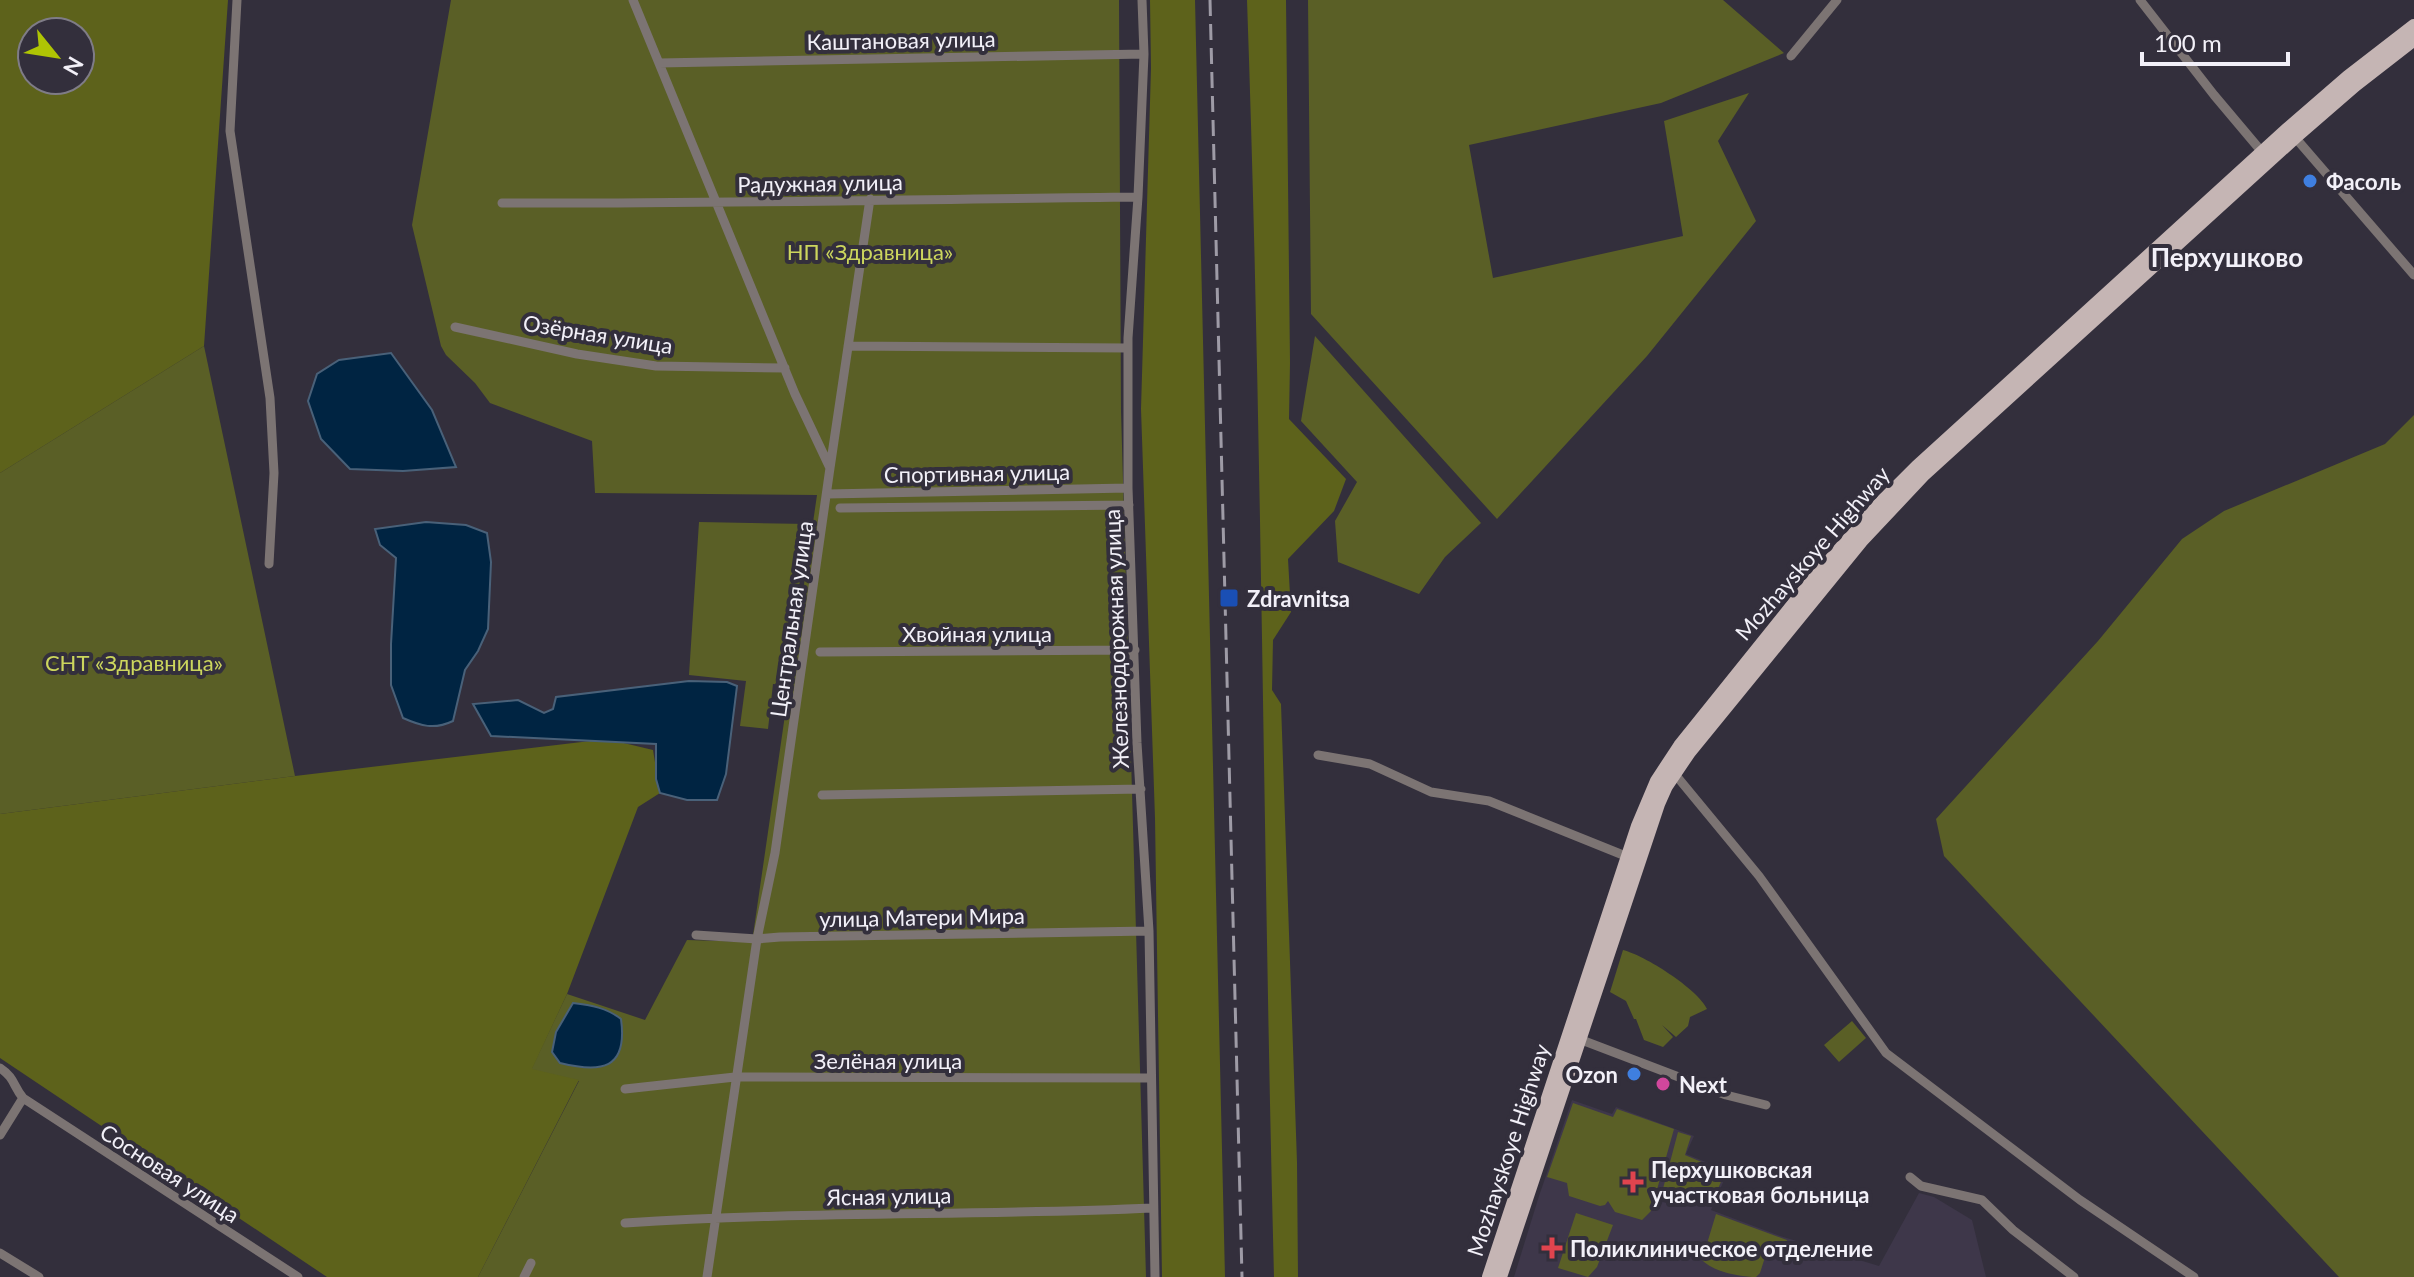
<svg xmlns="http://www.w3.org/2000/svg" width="2414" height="1277" viewBox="0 0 2414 1277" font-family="Lato,sans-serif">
  <rect width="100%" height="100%" fill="#332f3c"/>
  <path fill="#3e374a" d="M1572,1100l40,14 4,-7 78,29 -8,18 42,17 -17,39 69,26 99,30 40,-73 15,4 38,23 14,57h-472l25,-81z"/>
  <path fill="#5a5f26" d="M451,0h668l2,411 25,866h-668l101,-196 -48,-11 36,-76 78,26 42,-80 65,2 65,-447 -222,-2 -3,-52 -102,-38 -15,-20 -29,-28 -5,-9 -29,-121z
    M1308,0h415l61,53 -123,50 -192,42 24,133 190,-42 -19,-115 85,-28 -31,48 38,80 -109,135 -150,163 -186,-205z
    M1315,336l166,187 -36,34 -26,37 -81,-32 -3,-41 22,-39 -56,-61z
    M204,346l91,430 -295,38v-341z
    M2414,415v862h-75l-395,-421 -8,-37 162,-178 84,-102 42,-28 161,-67z
    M699,522l109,2 -23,161 -12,-1 -5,45 -28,-3 6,-45 -57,-6z
    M1623,950c21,5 75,39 84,59l-17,8 -2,9 -12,11 -14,-12 11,12 -10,10 -19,-7 -8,-21h-2l-8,-18 -16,-9z
    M1852,1021l14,17 -27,24 -15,-17z
    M1573,1103l40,14 4,-8 57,20 -23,82 -9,9 -27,-8 -7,-11 -3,4 -5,1 -31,-10 -2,-13 -20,-6z
    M1678,1132l13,4 -6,19 40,17 -14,34c-17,-6 -33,-14 -51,-6z
    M1576,1213l37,12 -16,42 -9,10 -30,-9z
    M1716,1214l71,26 -5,17 -16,-3 -6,19 -4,4c-16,0 -42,-5 -54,-17z"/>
  <path fill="#5d621b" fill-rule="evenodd" d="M0,0h228l-24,346 -204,127zM32,32h48v48h-48z
    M1150,0h45l30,1277h-63l-7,-459 -14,-409 10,-341z
    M1247,0h39l4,363 -1,56 57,60 -12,32 -46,48 3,53 -18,28 -1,50 9,14 16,458 1,115h-24c-11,-426 -12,-852 -27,-1277z
    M607,739l46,11 7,43 -22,14 -71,187 -35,75 47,11 -101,197h-151l-327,-219v-244l295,-38z"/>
  <path fill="#002442" stroke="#496179" stroke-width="2" d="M391,353l41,57 24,57 -53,4 -53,-2 -29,-30 -13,-38 9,-27 22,-14z
    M426,522l40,3 21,8 4,29 -3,67 -10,22 -13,19 -12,51c-19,9 -32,5 -50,-3l-12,-33v-41l5,-86 -16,-13 -5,-16z
    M689,681l38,1 10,4 -11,88 -9,26h-30l-27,-7 -4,-14v-35l-165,-8 -18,-32 45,-4 26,13 9,-4 3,-12z
    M573,1003c18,2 34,5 48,16 7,51 -20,54 -61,44l-8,-11 4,-20z"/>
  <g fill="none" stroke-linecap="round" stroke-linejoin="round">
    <path stroke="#7c7473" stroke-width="9" d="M237,0l-7,131 40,267 4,75 -5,91
      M633,0l162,394 35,74 -55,385 -18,86 -50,338
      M1142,0l2,54 -6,143 -10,141v150l9,255 12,188 6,346
      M2140,0l74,95 48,57
      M1791,56l46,-56
      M659,63l485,-9
      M2293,135l121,140
      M502,203c212,1 424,-4 636,-6
      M455,327l122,27 79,12 129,2
      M848,346l280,2
      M830,468l40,-269
      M827,494l301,-6
      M840,508l289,-3
      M820,652l315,-2
      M1318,755l52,9 61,28 58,9 139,56
      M1674,773l85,103 127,177 194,147 114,77
      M822,795l319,-6
      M696,935l61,4 23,-2 369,-6
      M1579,1039l147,56 40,10
      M0,1068c15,10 13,18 23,30l275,179
      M625,1089l110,-12 416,1
      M0,1135l23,-37
      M1910,1177l11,9 61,14 31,30 61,47
      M625,1223c176,-12 352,-7 528,-15
      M0,1253l39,24
      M524,1277l7,-14"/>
    <path stroke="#c5b5b4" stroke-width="14" d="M1489,1277l149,-451 19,-45 23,-35 134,-167 66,-75 37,-37 371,-338 60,-52 66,-51
      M1500,1277l158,-473 8,-18 23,-34 172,-211 63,-67 371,-337 60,-52 59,-46"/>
    <path stroke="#9e9ba6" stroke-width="3" stroke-dasharray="16 8" stroke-linecap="butt" d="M1210,0l32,1277"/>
  </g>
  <g fill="#3f7fe0" stroke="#332f3c" stroke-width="3">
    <circle cx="2310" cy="181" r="8"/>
    <circle cx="1634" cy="1074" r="8"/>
  </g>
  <rect fill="#1a4fb4" stroke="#332f3c" stroke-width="3" x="1219" y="588" width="20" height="20" rx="4"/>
  <circle fill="#d1479c" stroke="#332f3c" stroke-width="3" cx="1663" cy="1084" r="8"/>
  <g fill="#e0444e" stroke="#332f3c" stroke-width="3">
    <path d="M1629 1170h8v8h8v8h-8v8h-8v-8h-8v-8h8z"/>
    <path d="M1548 1236h8v8h8v8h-8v8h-8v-8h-8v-8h8z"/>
  </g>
  <g text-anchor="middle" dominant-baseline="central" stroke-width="8" stroke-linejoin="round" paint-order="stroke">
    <g font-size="22" fill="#f2f0f8" stroke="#332f3c">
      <text transform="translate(901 40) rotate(-1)">Каштановая улица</text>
      <text transform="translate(820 183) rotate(-1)">Радужная улица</text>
      <text transform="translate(598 334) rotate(9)">Озёрная улица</text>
      <text transform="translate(977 473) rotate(-1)">Спортивная улица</text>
      <text transform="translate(1812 553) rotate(-49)">Mozhayskoye Highway</text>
      <text transform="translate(791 619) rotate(-82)">Центральная улица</text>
      <text x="977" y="633">Хвойная улица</text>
      <text transform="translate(1116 639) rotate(-92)">Железнодорожная улица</text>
      <text transform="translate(922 917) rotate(-1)">улица Матери Мира</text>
      <text x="888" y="1060">Зелёная улица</text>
      <text transform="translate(1508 1150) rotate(-72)">Mozhayskoye Highway</text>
      <text transform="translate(170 1173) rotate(33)">Сосновая улица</text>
      <text transform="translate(889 1196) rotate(-1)">Ясная улица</text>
    </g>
    <g font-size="22" font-weight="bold" fill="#f2f0f8" stroke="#332f3c" text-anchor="start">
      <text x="2326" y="181">Фасоль</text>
      <text x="1247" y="598">Zdravnitsa</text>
      <text x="1618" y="1074" text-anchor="end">Ozon</text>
      <text x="1679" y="1084">Next</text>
      <text x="1651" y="1169">Перхушковская<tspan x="1651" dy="25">участковая больница</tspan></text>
      <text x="1570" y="1248">Поликлиническое отделение</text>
    </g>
    <g font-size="22" fill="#ccd65d" stroke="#332f3c">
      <text x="870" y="251">НП «Здравница»</text>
      <text x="134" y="662">СНТ «Здравница»</text>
    </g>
    <g font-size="26" font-weight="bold" fill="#f2f0f8" stroke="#332f3c">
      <text x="2227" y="257">Перхушково</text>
    </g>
  </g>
  <g transform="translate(56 56) rotate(120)"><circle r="38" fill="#332f3c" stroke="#7f7c87" stroke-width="2"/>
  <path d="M0-6L14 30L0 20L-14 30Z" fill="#afc504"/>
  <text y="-12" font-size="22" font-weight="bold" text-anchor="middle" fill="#f2f0f8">N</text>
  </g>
  <path d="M2142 52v12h146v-12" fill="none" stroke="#f2f0f8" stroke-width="4"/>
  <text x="2154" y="52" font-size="24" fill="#f2f0f8" stroke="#332f3c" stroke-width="6" paint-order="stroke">100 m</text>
</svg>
